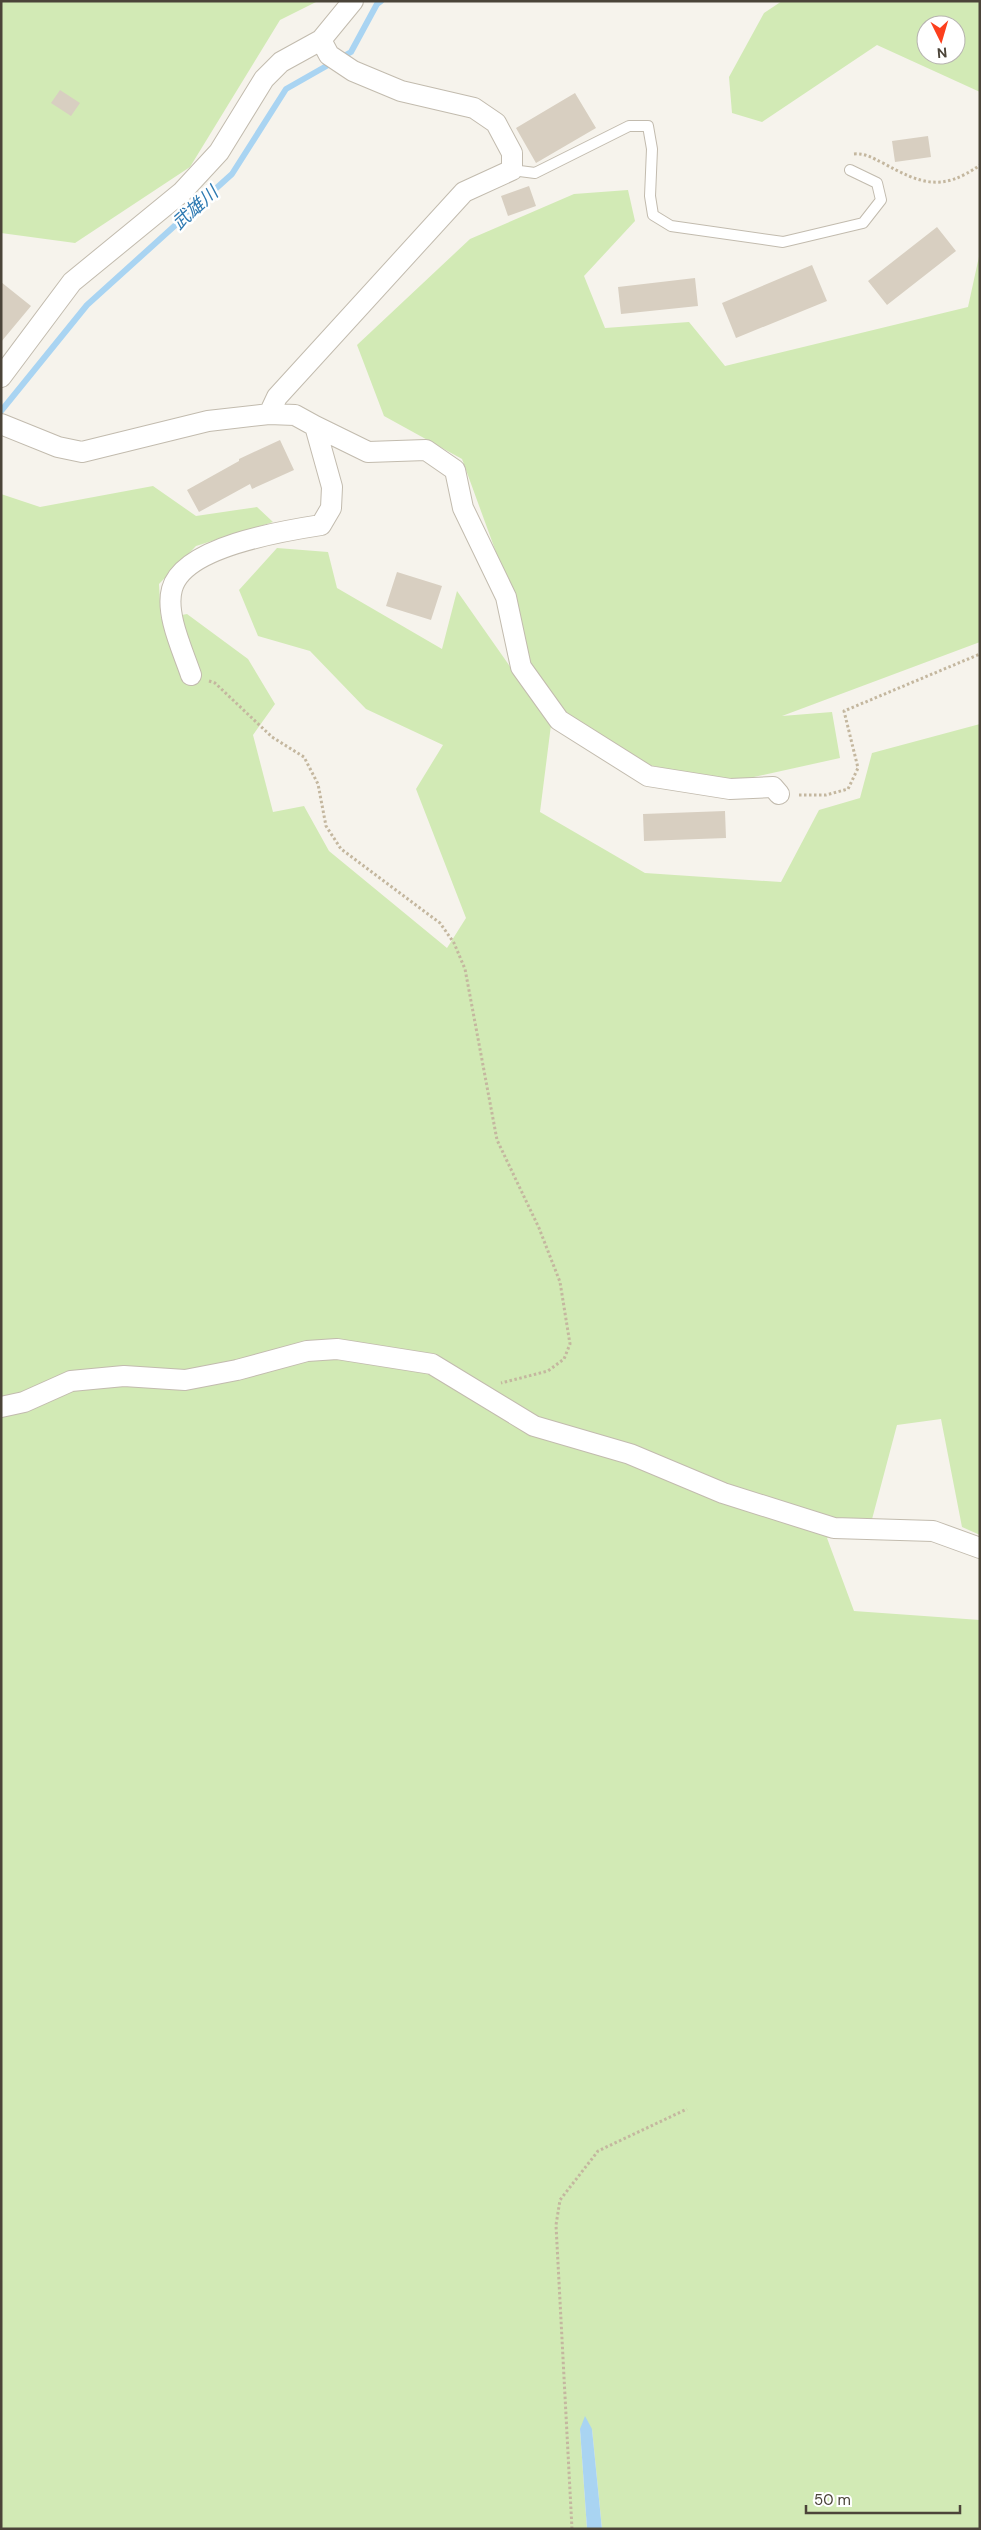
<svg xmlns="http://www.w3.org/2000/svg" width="981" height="2530" viewBox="0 0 981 2530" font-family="'DM Sans','Noto Sans JP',sans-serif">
  <rect width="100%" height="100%" fill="#f6f3ec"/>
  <path fill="#d2eab5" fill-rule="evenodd" d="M1,1h317l-38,19 -90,147 -115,76 -74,-10z
    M782,1h198v91l-103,-47 -115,77 -30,-9 -3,-36 35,-64zM926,25h30v30h-30z
    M628,190l7,31 -51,55 21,52 84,-6 36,44 243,-59 12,-55v390l-198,74 50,-4 8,46 -113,25 -78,-18 -85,-52 -35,-46 -9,-49 -58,-159 -78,-43 -27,-71 113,-106 104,-45z
    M153,486l43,30 61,-9 16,15 -77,24 -37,38 2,35 26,-5 61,45 27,45 -22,31 20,77 31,-6 25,45 118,97 19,-30 -50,-129 27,-44 -77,-36 -56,-58 -52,-15 -19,-46 38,-42 51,4 9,36 105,61 15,-58 94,134 -11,87 105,61 136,9 38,-72 41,-12 12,-45 108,-29v811l-18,-8 -21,-108 -44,6 -26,98 -44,15 27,73 126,9v909h-378l-10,-100h-12l7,100h-586v-2035l39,13z"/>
  <path fill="#a9d4f2" d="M585,2416l7,13 10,100h-15l-7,-100z"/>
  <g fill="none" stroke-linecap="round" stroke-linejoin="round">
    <path stroke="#a9d4f2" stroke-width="6" d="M1,411l86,-106 145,-131 54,-85 65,-37 26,-48 4,-3"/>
  </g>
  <path fill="#d8cfc1" d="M60,90l20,13 -9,13 -20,-13z
    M575,93l21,35 -60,35 -20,-35z
    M928,136l3,21 -36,5 -3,-21z
    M529,186l7,20 -28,10 -7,-20z
    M937,227l19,24 -69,54 -19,-24z
    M812,265l15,36 -91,37 -14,-35z
    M695,278l3,28 -77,8 -3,-27z
    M1,282l30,24 -30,36z
    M280,440l14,30 -42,19 -2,-5 -51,28 -12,-22 52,-29v-2z
    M397,572l45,14 -11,34 -45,-14z
    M725,811l1,27 -82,3 -1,-27z"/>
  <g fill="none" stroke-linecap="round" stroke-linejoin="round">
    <g stroke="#c2bbae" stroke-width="12">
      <path id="service" d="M512,170l23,3 94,-47h19l4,23 -2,47 3,19 18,11 112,16 80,-19 18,-23 -4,-17 -27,-13"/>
    </g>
    <g stroke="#c2bbae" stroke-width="22">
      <path id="minor" d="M1,377l71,-95 110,-90 37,-40 45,-73 17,-17 40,-22 32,-39
        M269,414l8,-17 187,-205 48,-22v-17l-16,-30 -22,-15 -73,-17 -48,-20 -24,-16 -8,-15
        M1,424l57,23 24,5 126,-31 61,-7 26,1 20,11 17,61 -1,21 -10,17c-39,6 -138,22 -149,64 -7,25 11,62 19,86
        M315,426l53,26 58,-2 29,20 8,38 43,89 15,70 38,53 89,56 82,13 43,-2 6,7
        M1,1407l23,-5 47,-21 53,-5 61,4 52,-10 70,-19 30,-2 95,15 102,62 96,28 93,39 111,35 99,3 47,17"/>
    </g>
    <path stroke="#c4b79f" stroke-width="3" stroke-dasharray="2.5 2.5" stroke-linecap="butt" d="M854,154c12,-1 18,4 29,9 38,21 59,29 97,2
      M209,681l6,2 57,54 32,20 14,27 8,42 15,23 99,74 14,20 11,26 32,171 42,88 21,54 10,62 -6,15 -16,12 -47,12
      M799,795h27l22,-6 10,-21 -14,-57 136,-57
      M572,2529l-16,-304 4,-25 38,-49 89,-42"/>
    <use href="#service" stroke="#fff" stroke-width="10"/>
    <use href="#minor" stroke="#fff" stroke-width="20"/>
  </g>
  <g text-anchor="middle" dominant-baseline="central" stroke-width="5" stroke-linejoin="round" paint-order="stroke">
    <g font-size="18" font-style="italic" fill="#2e7ab2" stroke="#fff">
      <text transform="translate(195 208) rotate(-42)">武雄川</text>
    </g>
  </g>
  <rect width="981" height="2530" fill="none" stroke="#4b4439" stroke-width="5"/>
  <g transform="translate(941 40) rotate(175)"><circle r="24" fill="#ffffff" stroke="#b7b4b0"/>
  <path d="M0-4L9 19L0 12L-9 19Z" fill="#fc3f1d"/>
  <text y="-8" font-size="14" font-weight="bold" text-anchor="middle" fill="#4b4439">N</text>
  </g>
  <path d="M806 2505v8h154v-8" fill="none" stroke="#4b4439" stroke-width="2.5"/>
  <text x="814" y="2505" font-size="15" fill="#4b4439" stroke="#ffffff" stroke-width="4" paint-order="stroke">50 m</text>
</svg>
